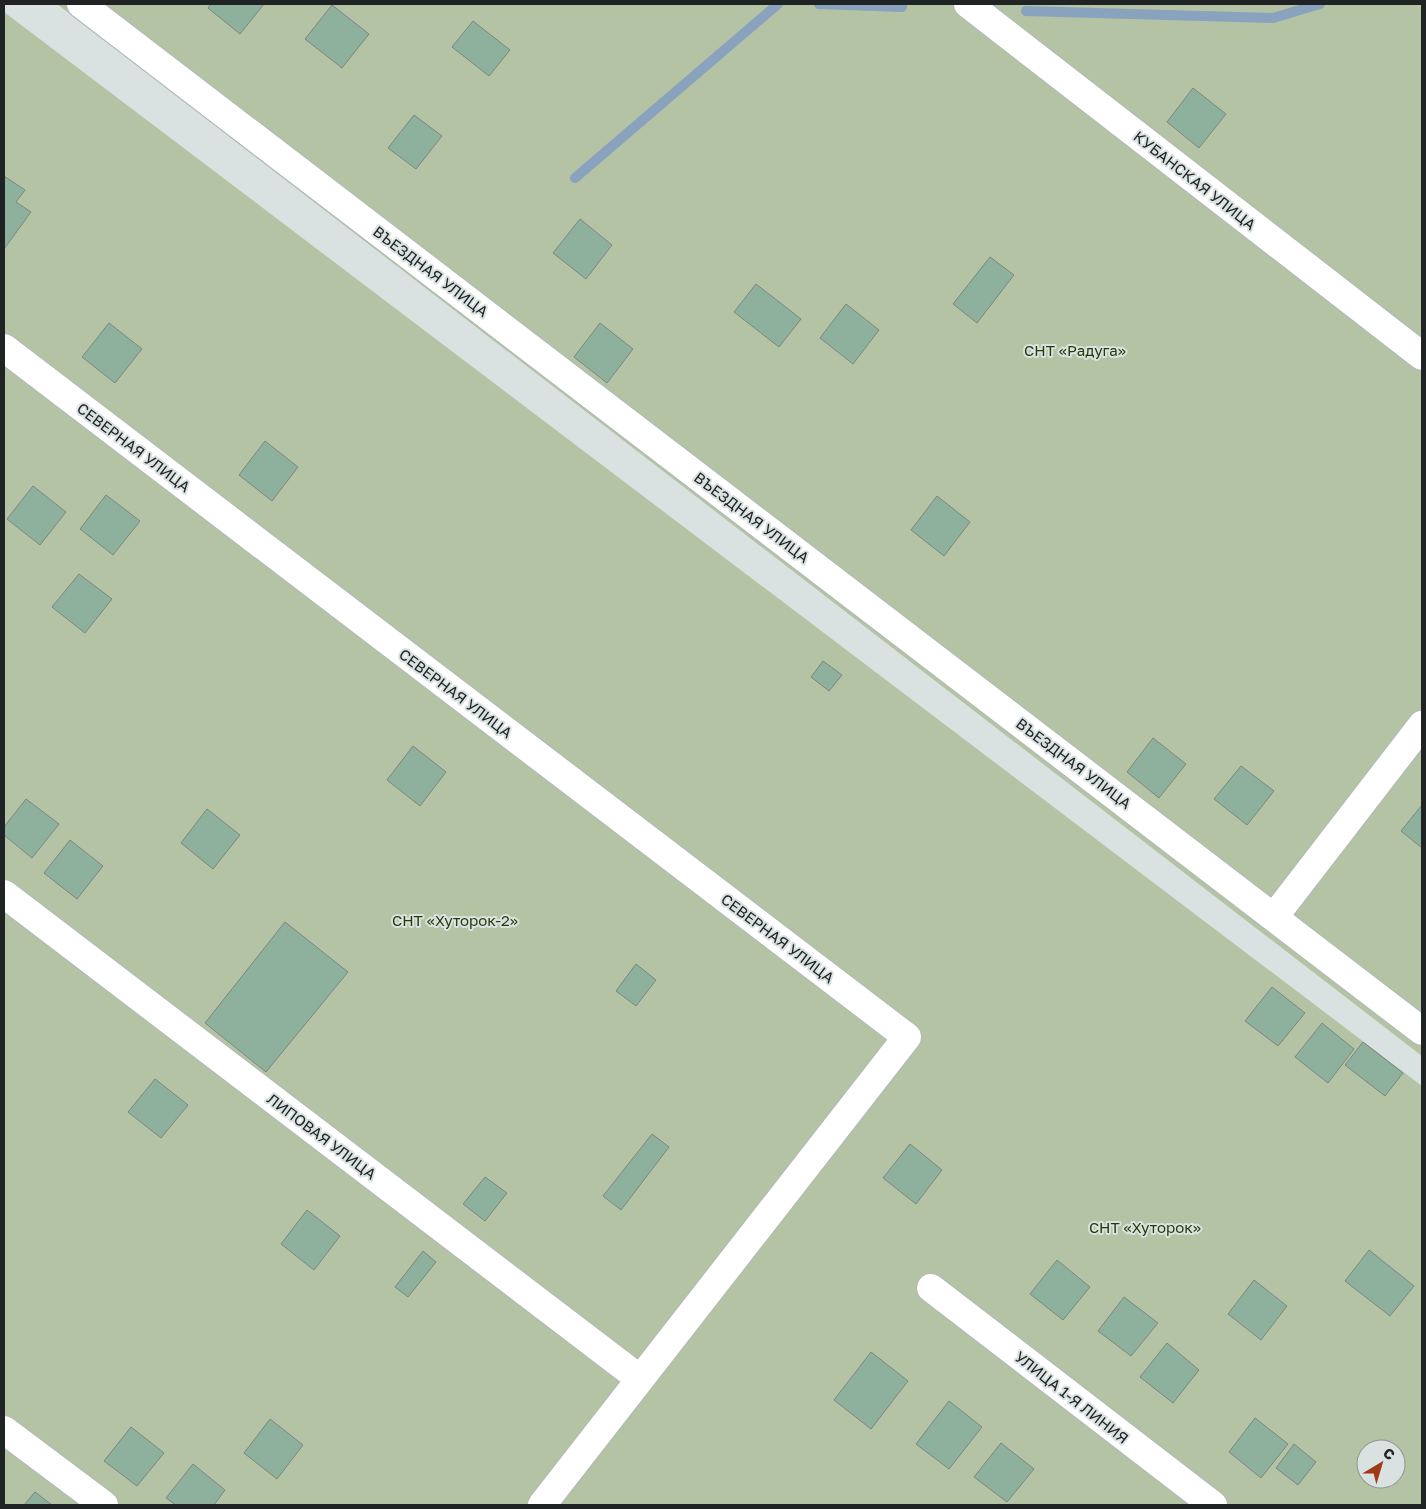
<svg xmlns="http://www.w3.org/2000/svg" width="1426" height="1509" viewBox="0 0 1426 1509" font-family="'Golos Text',sans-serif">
  <rect width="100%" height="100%" fill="#d9e2e1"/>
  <path fill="#b3c3a3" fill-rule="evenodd" d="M57,4h1365v1052z
    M4,12l1418,1074v419h-1418zM1366,1449h30v30h-30z"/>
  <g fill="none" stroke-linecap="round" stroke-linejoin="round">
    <path stroke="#89a2be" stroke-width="10" d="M819,4l83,3
      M1026,11l247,7 47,-14
      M575,178l203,-174"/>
  </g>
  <path fill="#8db19c" stroke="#7e8581" d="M211,4h53l-24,30 -32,-26z
    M332,5l37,29 -27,34 -37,-29z
    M473,21l37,29 -21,26 -37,-29z
    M1193,88l33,26 -27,34 -32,-26z
    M414,115l28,21 -26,33 -28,-21z
    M4,176l21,14 -9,12 15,10 -27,37z
    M580,219l32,26 -26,34 -33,-26z
    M990,257l24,18 -37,48 -24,-19z
    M756,284l45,35 -22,28 -45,-35z
    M846,304l33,26 -26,34 -33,-26z
    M109,323l33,26 -27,34 -33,-26z
    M600,323l33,26 -26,34 -33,-26z
    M265,441l33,26 -26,34 -33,-26z
    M33,486l33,26 -26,33 -33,-26z
    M106,495l34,26 -27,34 -33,-26z
    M937,496l33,26 -26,34 -33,-26z
    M79,574l33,25 -27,34 -33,-26z
    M823,661l19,14 -13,16 -18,-14z
    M1153,738l33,26 -27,34 -32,-26z
    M413,746l33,26 -26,34 -33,-26z
    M1241,766l33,25 -27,34 -33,-26z
    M26,799l33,25 -27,34 -28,-23v-8z
    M1422,805v43l-21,-17z
    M207,809l33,26 -27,34 -32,-26z
    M70,840l33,26 -26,33 -33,-26z
    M285,922l63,50 -82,100 -61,-49z
    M636,964l20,16 -20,26 -20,-15z
    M1272,987l33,26 -27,33 -33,-25z
    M1322,1023l32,26 -26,34 -33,-26z
    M1363,1042l40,31 -18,23 -40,-31z
    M155,1079l33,26 -27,33 -33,-26z
    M652,1134l17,13 -48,63 -18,-14z
    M910,1144l32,26 -26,34 -33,-26z
    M485,1177l22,16 -22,28 -22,-17z
    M307,1210l33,26 -26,34 -33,-26z
    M1369,1250l45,36 -24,30 -45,-35z
    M423,1251l13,11 -28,35 -13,-10z
    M1057,1260l33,27 -27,33 -33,-26z
    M1254,1280l33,26 -26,34 -33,-26z
    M1124,1297l34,26 -27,33 -33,-25z
    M1167,1343l32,27 -26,33 -33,-26z
    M871,1352l37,29 -37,48 -37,-29z
    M949,1401l33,26 -33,42 -33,-25z
    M1255,1418l33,26 -27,34 -32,-26z
    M270,1419l33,26 -26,34 -33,-26z
    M131,1427l33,26 -27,33 -33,-25z
    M1001,1443l33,26 -27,33 -33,-25z
    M1294,1444l22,18 -18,23 -22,-17z
    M193,1464l32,26 -11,15h-38l-10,-7z
    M35,1492l17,13h-28z"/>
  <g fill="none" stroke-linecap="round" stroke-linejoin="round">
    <g stroke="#b1bab9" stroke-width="30">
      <path id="street" d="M81,4l1341,1027
        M968,4l454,352
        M4,348l903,689 -365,468
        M4,894l636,485
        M1274,917l148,-192
        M931,1288l282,217
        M4,1430l100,75"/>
    </g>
    <use href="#street" stroke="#fff" stroke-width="28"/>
  </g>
  <g text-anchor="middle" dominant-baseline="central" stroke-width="4" stroke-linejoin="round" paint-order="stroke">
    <g font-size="15" fill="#202323" stroke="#d9e2e1">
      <text transform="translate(1195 180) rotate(38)">КУБАНСКАЯ УЛИЦА</text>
      <text transform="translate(431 271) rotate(37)">ВЪЕЗДНАЯ УЛИЦА</text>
      <text transform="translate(134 447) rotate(37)">СЕВЕРНАЯ УЛИЦА</text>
      <text transform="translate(752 517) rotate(37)">ВЪЕЗДНАЯ УЛИЦА</text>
      <text transform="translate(456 693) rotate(37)">СЕВЕРНАЯ УЛИЦА</text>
      <text transform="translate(1074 763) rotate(37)">ВЪЕЗДНАЯ УЛИЦА</text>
      <text transform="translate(778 938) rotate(37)">СЕВЕРНАЯ УЛИЦА</text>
      <text transform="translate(322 1136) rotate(37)">ЛИПОВАЯ УЛИЦА</text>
      <text transform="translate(1072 1397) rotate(38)">УЛИЦА 1-Я ЛИНИЯ</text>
    </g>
    <g font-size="15" fill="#253a04" stroke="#d9e2e1">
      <text x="1075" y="350">СНТ «Радуга»</text>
      <text x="455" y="920">СНТ «Хуторок-2»</text>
      <text x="1145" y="1227">СНТ «Хуторок»</text>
    </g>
  </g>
  <rect width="1426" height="1509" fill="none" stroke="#202323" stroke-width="10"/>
  <g transform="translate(1381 1464) rotate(38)"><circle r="24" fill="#d9e2e1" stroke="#8f9695"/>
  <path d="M0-4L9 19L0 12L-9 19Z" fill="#a03918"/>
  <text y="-8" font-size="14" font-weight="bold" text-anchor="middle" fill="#202323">С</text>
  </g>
</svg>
